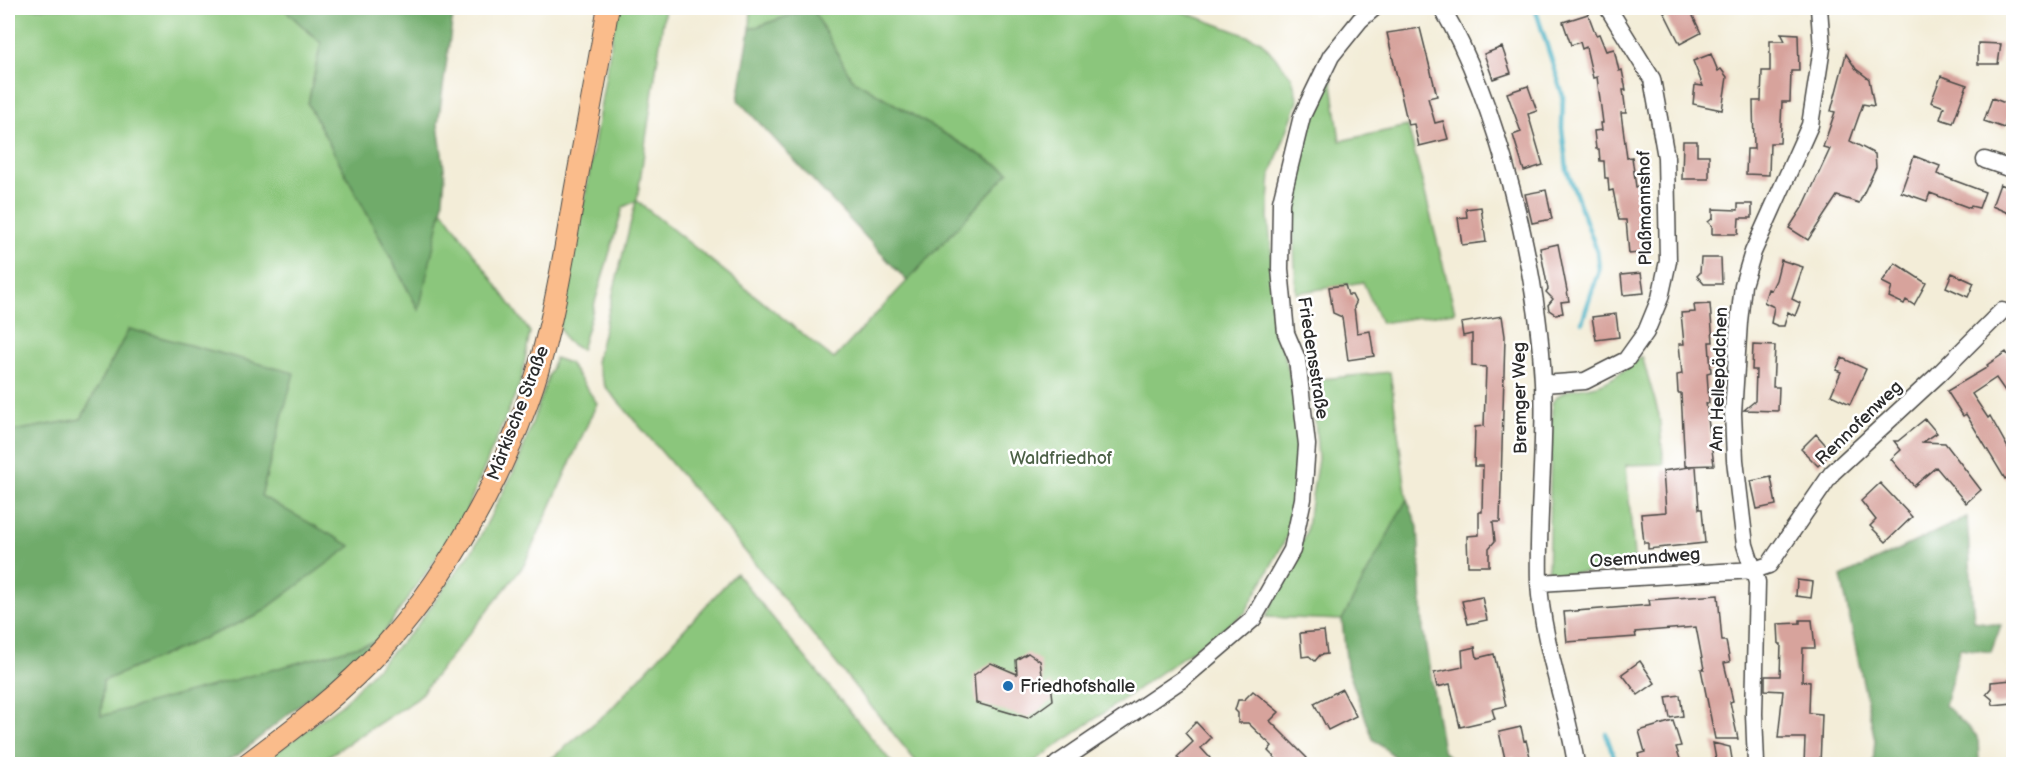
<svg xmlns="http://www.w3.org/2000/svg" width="2021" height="772" viewBox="0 0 2021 772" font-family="'Balsamiq Sans',sans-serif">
  <rect width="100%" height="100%" fill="#fff"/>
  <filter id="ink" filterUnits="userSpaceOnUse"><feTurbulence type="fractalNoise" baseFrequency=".0167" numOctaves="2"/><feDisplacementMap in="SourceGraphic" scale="12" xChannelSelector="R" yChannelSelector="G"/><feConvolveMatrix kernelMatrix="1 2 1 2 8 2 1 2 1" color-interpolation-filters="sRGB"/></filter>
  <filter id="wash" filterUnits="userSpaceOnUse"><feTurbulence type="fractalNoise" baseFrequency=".008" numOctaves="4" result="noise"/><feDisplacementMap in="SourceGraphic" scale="24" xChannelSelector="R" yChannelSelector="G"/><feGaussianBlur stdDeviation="1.35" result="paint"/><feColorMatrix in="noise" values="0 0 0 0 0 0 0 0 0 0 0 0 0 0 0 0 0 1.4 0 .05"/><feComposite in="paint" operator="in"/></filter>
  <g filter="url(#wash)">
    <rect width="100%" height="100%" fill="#f3edd8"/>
    <path fill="#8bc67b" stroke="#5b7853" stroke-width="1.5" d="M8,8h275l38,35 -13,61 110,205 24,-100 88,123 -9,49 -59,140 -84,120 -277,76 2,-36 153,-65 94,-70 -89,-50 32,-123 -164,-44 -48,90 -73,13z
      M617,8h48l-28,193 197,158 175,-187 -157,-93 -40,-71h361l88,33 31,36 6,24 -27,73 -3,43 13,126 21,76 -13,114 -44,80 -214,151h-113l-209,-257 -104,-121 -9,-24 40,-161 -13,6 -42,143 -15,-9 -7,-15 28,-140z
      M751,8h60l-61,21z
      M1331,76l9,65 68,-15 47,186 -74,11 -18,-41 -67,11 -4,-95 13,-61z
      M1642,356l17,59 5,49 -38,1 9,102 -87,9 4,-173c10,-18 34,-13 51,-20 14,-6 27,-17 39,-27z
      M555,358l14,5 28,40 -73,162 -107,134 -101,65h-56l82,-60 73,-76 59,-80 44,-85z
      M1390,372l17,127 -65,121 -76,-3 40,-84 12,-74 -6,-79z
      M736,573l157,191h-348l65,-54z"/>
    <path fill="#70ab6b" stroke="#4e6b4b" stroke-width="1.5" d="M283,8h171l-16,116 7,52 -3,33 -23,101 -111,-206 13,-61z
      M812,8l40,71 157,93 -102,109 -169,-181 12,-71z
      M129,329l165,44 -33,123 90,50 -95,70 -153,65 -2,35 277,-75 -140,114 -18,9h-212v-332l73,-13z
      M1407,499l11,28 5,102 20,122 14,13h-53l-31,-25 -26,-72 -5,-47z
      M1967,517l7,104 27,4 -10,27 -31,-4 -15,57 33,32 1,27h-106l2,-24 -34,-163z"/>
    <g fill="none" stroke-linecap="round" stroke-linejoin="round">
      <path stroke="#48b3c6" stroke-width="4.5" d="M1535,8l28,88 -1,32 5,42 30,81 2,19 -17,52
        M1606,734l10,30"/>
    </g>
    <g id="blocks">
      <path fill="#d7a39c" d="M1662,8h48l-17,8 8,17 -21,11z
        M1588,14l8,21 3,-1 7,17 8,-2 5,22 3,-1 4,20h-3l3,23h-5l6,45 5,-1 4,30h6l8,65 -21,2 -3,-34h-7l-6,-30 -4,1 -1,-13h-3l-1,-17h-4l-1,-12h-3l-2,-18 8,-1 -1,-7h2l-6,-46 -4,1 -7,-31 -4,2 -2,-7 -9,3 -8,-23z
        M1420,28l17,68 -9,2 7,25 8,-2 5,18 -29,7 -5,-22 -6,1 -21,-92z
        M1781,33l17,1 1,37h-8l-1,31h-8l-2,41h-10l-1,32 -23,-1 1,-25h7l-1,-48h8l1,-30h8v-30h15z
        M1978,43l23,1 -3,20h-20z
        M1502,47l9,26 -18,6 -9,-25z
        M1711,54l7,17 3,-2 6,8 -5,33 -29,-6 2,-19 8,1 -10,-25z
        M1846,54l10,15 13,10 5,27 -11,-2 -13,37 25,13 1,13 -17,36 -22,-7 -29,44 -19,-12 15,-23 26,-56 -7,-2 12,-35 -4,-1z
        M1941,76l26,9 -14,38 -13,-4 4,-12 -13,-5z
        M1528,86l9,25 -9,3 15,51 -19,6 -11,-36 8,-3 -14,-39z
        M1992,98l21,8 -9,22 -20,-7z
        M1683,141h14v14h12v24h-27z
        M1914,156l26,10 -3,8 48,18 -6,16 -8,-2 -1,2 -40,-15 -3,8 -26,-9z
        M2000,184l13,5v26l-21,-9z
        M1546,190l6,29 -20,4 -7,-29z
        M1738,204h14v14h-13l-1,16h-26v-8l-4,-4 5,-4v-9l25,1z
        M1481,207l5,35 -24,3 -4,-27 9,-1 -1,-8z
        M1558,244l11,57 -8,1 2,11 -8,1 -6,-4 -1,-5 5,-6 -7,-7 2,-3 -8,-41z
        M1701,258h20l1,26h-18l-7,-8 3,-3z
        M1781,260l22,7 -11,32 8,4 -5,13 -7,-4 -4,14h-6l-7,-3 3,-16 -10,-5 4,-13 3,1 5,-10z
        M1895,263l31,20 -12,22 -8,-5 -2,4 -15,-7 3,-10 -10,-5z
        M1641,273l3,20 -21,2 -2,-20z
        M1952,273l22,10 -6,14 -22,-10z
        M1345,285l3,10h4l4,8 -2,4 3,26 13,-2 4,25 -26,4 -6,-43 -9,-4 -4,-26z
        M1710,304l3,38h-4l2,30 -4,1 2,30h-3l8,62 -29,1 -4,-73h-3l-1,-18 5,-1 -3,-30h5l-3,-31 14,-1 -1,-7z
        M1616,314l3,23 -23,3 -4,-23z
        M1502,316l3,20 -5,186h-7l2,19 -6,7v18h-21l-1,-30 12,-1v-23h3l1,-46h-9l1,-39 9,-1 2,-59 -14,-1v-32l-9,2 -2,-13z
        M1753,345l22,1 -2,41h6l-1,24 -34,-1 11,-9 1,-31h-4z
        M2006,352l7,11v22l-8,6 -9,-13 -24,16 16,24 2,-2 23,41v17l-8,5 -39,-65 -3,2 -16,-25 41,-24 -1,-2z
        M1842,358l24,11 -16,35 -19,-9 10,-23 -5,-2z
        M1925,419l12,14 -14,9 22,1 36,47 -15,13 -30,-36 -22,19 -23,-27 10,-9 -7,-9h4z
        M1816,434l16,18 -14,14 -17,-17z
        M1696,466l3,43h3l3,34 -57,6v-6h-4l-3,-29 25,-2 -3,-41z
        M1771,477l5,28 -19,4 -6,-28z
        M1880,483l32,34 -26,25 -16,-16 6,-6 -15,-19z
        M1797,580l16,2 -2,16 -15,-2z
        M1718,595l4,46h4l4,21 -6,1 9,38 -3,1 8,37h-23l-14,-70h3l-8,-42 -61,5 1,5 -69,5 -3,-30 86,-7 -1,-5z
        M1482,597l5,23 -19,4 -6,-23z
        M1800,620h12l3,28h-12l-1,33 8,1 -1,31 13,1 -2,51h-16l1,-27h-27l5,-47 -18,-1v-14h15l1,-32h-2l-1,-20 22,-1z
        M1324,631l3,23 -7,1 -5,6 -6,-5 -7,1 -2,-24z
        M1475,647l2,11 17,-4 12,52 -14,3 3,10 -35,8 -10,-43 -13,3 -3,-14 29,-6 -1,-17z
        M1028,653l12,8 4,27 7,-5 2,17 -25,18 -52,-15 -2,-28 17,-12 26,11 -1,-14z
        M1640,661l15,22 -17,12 -16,-21z
        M2012,680l1,23 -20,2 -1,-6 -6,-5 5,-6v-6z
        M1342,689l14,27 -28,14 -14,-27z
        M1253,691l26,21 -9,9 37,37 -6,7h-19l-14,-14 4,-5 -24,-23h-10v-10l-3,-3 3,-10h6z
        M1680,695l3,21 -13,2 -4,-21z
        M1673,721l8,25 -5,1 6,18h-41l-3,-11 7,-2 -6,-21z
        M1196,722l15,16 -10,10 9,10 -6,7h-20l-7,-8 16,-15 -8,-9z
        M1521,727l3,14 2,-1 6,25h-16l-2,-8 -9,2 -6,-27z
        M1713,743l17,4 3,18h-16z"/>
    </g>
  </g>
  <g filter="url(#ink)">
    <use href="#blocks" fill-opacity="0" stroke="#494845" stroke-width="1.5"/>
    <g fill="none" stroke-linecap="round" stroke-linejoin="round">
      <g stroke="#494845" stroke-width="19">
        <path id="minor" d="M1442,8c56,95 96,263 101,374 3,66 -6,133 -4,200 3,62 28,122 37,182
          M1985,160l29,10
          M1543,384l42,-3 41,-21 20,-28 14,-34 8,-37 -2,-104 -14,-78 -44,-71
          M1539,583l215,-13 15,-5 63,-92 106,-98 64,-64
          M1057,764l127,-86 69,-59 39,-69 11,-51 4,-54 -10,-86 -11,-26 -6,-64 1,-67 21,-86 29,-60 29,-36 14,-12
          M1756,764l-2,-50 3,-132 -12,-37 -10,-85 -2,-47 6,-91 4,-37 10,-33 57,-127 12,-77 -3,-40"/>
      </g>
      <g stroke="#494845" stroke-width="23">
        <path id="major" d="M247,764c48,-36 96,-72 137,-117 75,-83 141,-210 165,-319 11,-45 18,-92 26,-138 11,-61 23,-121 33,-182"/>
      </g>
      <use href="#minor" stroke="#fff" stroke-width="16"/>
      <use href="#major" stroke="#fabc8b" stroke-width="21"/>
    </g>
  </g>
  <circle fill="#1f6fb2" stroke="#fff" stroke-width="2" cx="1008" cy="686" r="6"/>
  <g text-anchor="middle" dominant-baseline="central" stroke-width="5" stroke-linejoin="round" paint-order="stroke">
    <g font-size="18" fill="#2b2b2b" stroke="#fff">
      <text transform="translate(1645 208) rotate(-91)">Plaßmannshof</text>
      <text transform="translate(1313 358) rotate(81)">Friedensstraße</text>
      <text transform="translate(1719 379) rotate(-88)">Am Hellepädchen</text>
      <text transform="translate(1520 398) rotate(-91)">Bremger Weg</text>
      <text transform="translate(518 413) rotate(-69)">Märkische Straße</text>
      <text transform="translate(1859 423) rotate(-44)">Rennofenweg</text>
      <text transform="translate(1645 558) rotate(-4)">Osemundweg</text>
    </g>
    <g font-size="18" fill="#4d6147" stroke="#fff">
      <text x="1061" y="458">Waldfriedhof</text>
    </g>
    <g font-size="18" fill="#2b2b2b" stroke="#fff" text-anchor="start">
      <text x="1020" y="686">Friedhofshalle</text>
    </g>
  </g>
  <rect width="2021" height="772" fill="none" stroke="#fff" stroke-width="30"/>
</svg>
